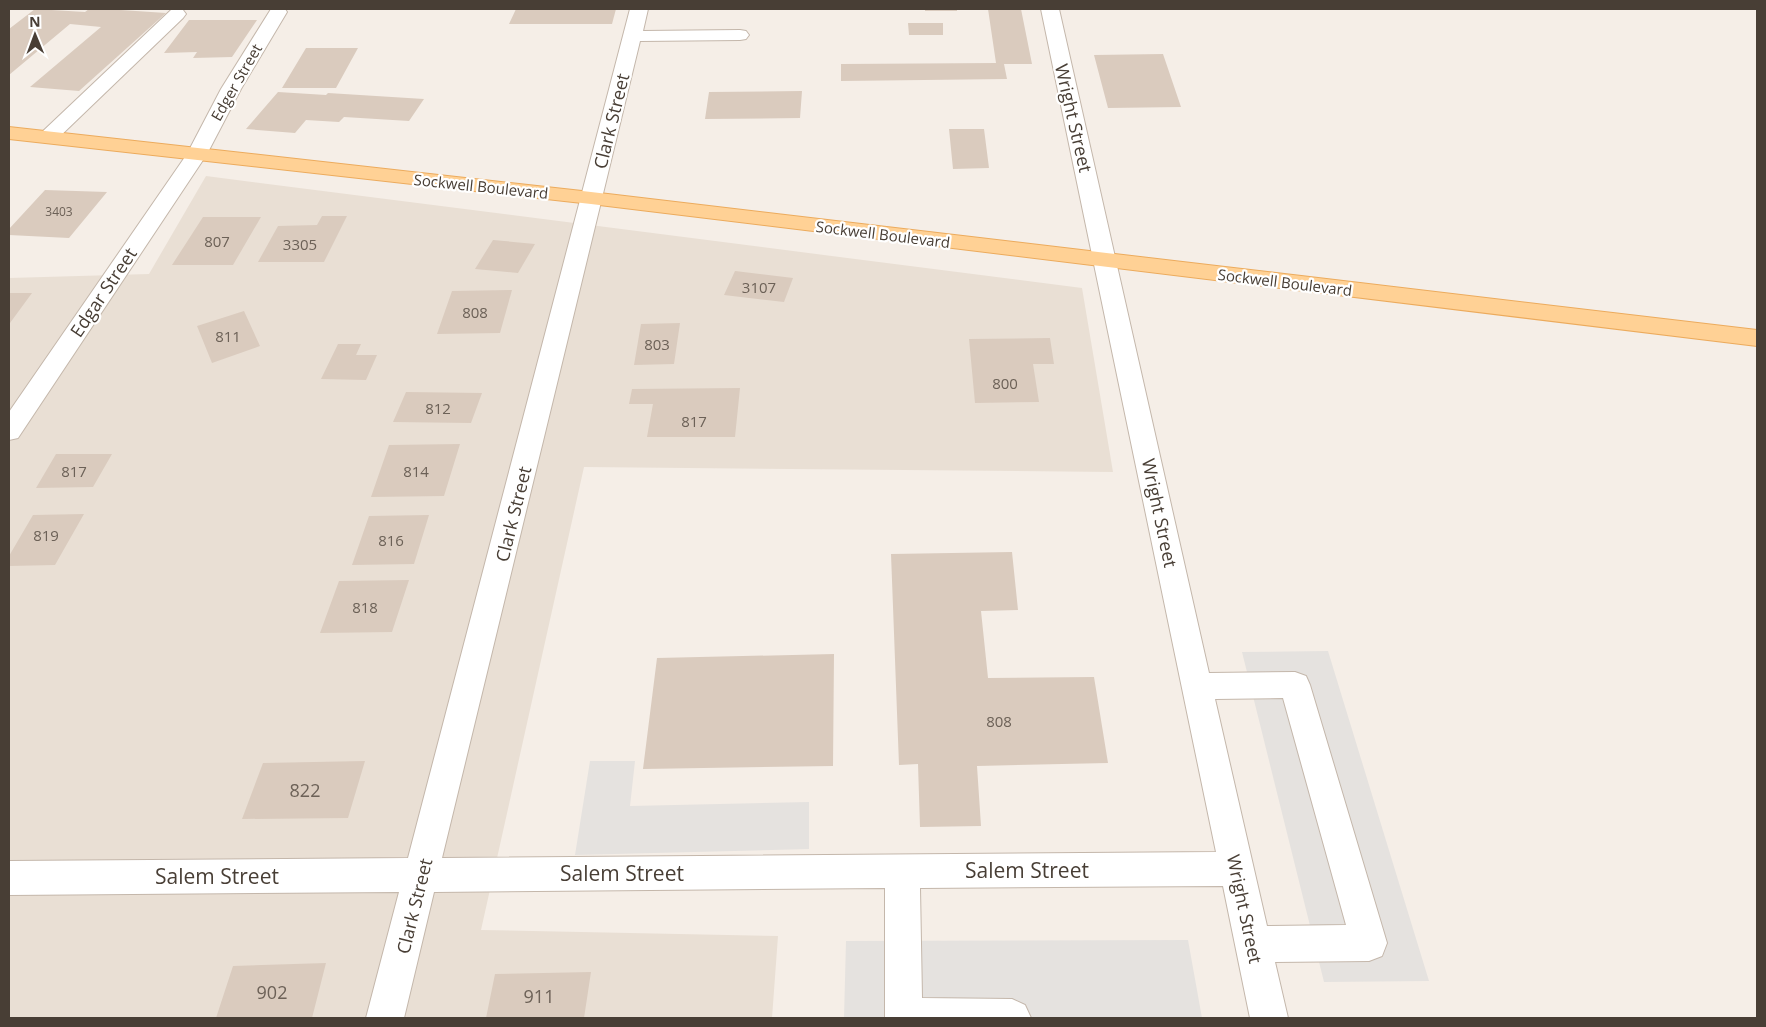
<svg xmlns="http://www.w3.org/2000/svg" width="1766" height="1027" viewBox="0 0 1766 1027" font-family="'Open Sans',sans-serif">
  <rect width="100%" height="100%" fill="#f5eee7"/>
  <path fill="#e9dfd4" d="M206,176l876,112 31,184 -529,-5 -103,463 297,6 -6,82h-763v-740l140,-4z"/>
  <path fill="#e5e2df" d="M1328,651l101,330 -105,1 -82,-330z
    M590,761h45l-5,45 179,-4v47l-234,6z
    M1188,940l14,78h-358l2,-77z"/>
  <path fill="#dacbbe" d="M35,9l50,3 4,-3h17l60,4 -87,78 -49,-4 71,-60 -31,-3 -61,51v-46z
    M516,9h100l-4,15h-103z
    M925,9h32v2h-32z
    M988,9h33l11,55h-28l3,15 -166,2v-17l155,-1z
    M189,20h68l-25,37 -39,1 4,-6 -33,1z
    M908,23h35v12h-34z
    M306,48h52l-22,40h-54z
    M1163,54l18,53 -73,1 -14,-53z
    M802,91l-2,27 -95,1 4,-27z
    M278,92l48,3 2,-2 96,6 -15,22 -65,-4 -5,5 -33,-2 -11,13 -49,-4z
    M949,129h35l5,39 -36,1z
    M45,190l62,2 -38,46 -60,-3v-6z
    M322,216h25l-23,46h-66l20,-36 39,-1z
    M203,217h58l-28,48h-61z
    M493,240l42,4 -17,29 -43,-4z
    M735,271l58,7 -9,24 -60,-7z
    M512,290l-12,43 -63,1 15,-43z
    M9,293h23l-22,30h-1z
    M244,311l16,35 -48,17 -15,-37z
    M680,323l-6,41 -40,1 7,-41z
    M1050,338l4,26h-21l6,38 -64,1 -6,-64z
    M338,344h23l-5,11h21l-11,25 -45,-1z
    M740,388l-5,49h-88l6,-33h-24l3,-15z
    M406,392l76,1 -11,30 -78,-1z
    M460,444l-16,52 -73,1 18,-52z
    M56,454h56l-19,33 -57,1z
    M84,514l-29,51 -46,1v-10l24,-41z
    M429,515l-15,49 -62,1 17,-49z
    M1012,552l6,58 -37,1 7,67 106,-1 14,86 -131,3 4,60 -61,1 -2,-63 -19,1 -8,-211z
    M409,580l-17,52 -72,1 19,-52z
    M834,654l-1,112 -190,3 14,-111z
    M365,761l-17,57 -106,1 21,-56z
    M326,963l-14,55h-96l17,-52z
    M591,972l-7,46h-98l9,-44z"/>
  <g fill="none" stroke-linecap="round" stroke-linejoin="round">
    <g stroke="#c4b7ab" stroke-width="2">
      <path id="minor" d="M177,9l6,1 3,4 -3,4 -128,123 -7,2 -7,-2 -3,-4 3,-4 130,-123z
        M271,9h14l2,3 -46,77 -34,65 -189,284 -9,2v-28l178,-258 34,-65z
        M630,9h18l-5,22 97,-1 6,1 3,4 -3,4 -6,1 -100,1 -198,817 774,-6 -175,-843h18l150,664 86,-1 11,4 4,9 77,258 -5,13 -13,5 -94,1 13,56h-38l-27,-132 -303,2 2,110 90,1 13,6 6,13h-146v-130l-451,4 -30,126h-38l33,-126 -390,3v-34l399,-3zM1283,698l63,227 -79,1 -52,-227z"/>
    </g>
    <g stroke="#ecab5d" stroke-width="2">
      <path id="major" d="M9,127l582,65 1166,138v16l-1166,-142 -582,-65z"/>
    </g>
    <use href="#minor" fill="#fff" fill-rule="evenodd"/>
    <use href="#major" fill="#ffd195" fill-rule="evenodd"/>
  </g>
  <g text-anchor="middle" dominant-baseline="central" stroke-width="4.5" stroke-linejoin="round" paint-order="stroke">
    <g font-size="12" fill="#6c6157">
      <text x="59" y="211">3403</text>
    </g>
    <g font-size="15" fill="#483e35" stroke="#fff">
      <text transform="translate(236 82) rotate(-60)">Edger Street</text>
      <text transform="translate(481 186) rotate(6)">Sockwell Boulevard</text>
      <text transform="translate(883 234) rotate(7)">Sockwell Boulevard</text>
      <text transform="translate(1285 282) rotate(7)">Sockwell Boulevard</text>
    </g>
    <g font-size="15" fill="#6c6157">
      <text x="217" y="241">807</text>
      <text x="300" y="244">3305</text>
      <text x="759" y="287">3107</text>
      <text x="475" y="312">808</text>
      <text x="228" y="336">811</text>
      <text x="657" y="344">803</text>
      <text x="1005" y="383">800</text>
      <text x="438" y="408">812</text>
      <text x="694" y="421">817</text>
      <text x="74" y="471">817</text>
      <text x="416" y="471">814</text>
      <text x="46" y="535">819</text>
      <text x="391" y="540">816</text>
      <text x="365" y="607">818</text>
      <text x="999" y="721">808</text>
    </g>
    <g font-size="18" fill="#483e35" stroke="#fff">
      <text transform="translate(1074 118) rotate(77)">Wright Street</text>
      <text transform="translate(611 121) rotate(-76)">Clark Street</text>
      <text transform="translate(103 292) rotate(-56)">Edgar Street</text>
      <text transform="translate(1160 513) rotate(78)">Wright Street</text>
      <text transform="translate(513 514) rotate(-76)">Clark Street</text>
      <text transform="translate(414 906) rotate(-76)">Clark Street</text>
      <text transform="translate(1245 909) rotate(78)">Wright Street</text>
    </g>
    <g font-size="18" fill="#6c6157">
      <text x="305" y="790">822</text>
      <text x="272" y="992">902</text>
      <text x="539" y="996">911</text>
    </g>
    <g font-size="21" fill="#483e35" stroke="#fff">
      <text x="1027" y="870">Salem Street</text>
      <text x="622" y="873">Salem Street</text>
      <text x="217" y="876">Salem Street</text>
    </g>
  </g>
  <rect width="1766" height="1027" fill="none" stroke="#483e35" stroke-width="20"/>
  <g transform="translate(35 35) rotate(359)" stroke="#ffffff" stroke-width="4" paint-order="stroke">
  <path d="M0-4L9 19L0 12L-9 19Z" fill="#483e35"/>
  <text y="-8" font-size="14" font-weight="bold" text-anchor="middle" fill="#483e35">N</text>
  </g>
</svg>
